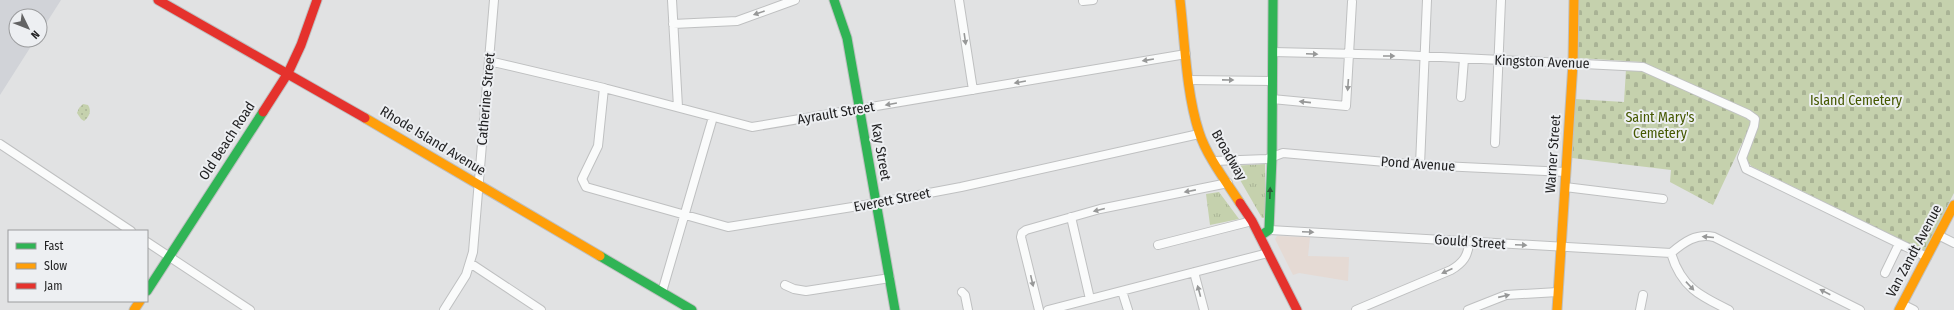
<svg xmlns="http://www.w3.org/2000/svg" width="1954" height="310" viewBox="0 0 1954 310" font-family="'Fira Sans Condensed',sans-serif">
  <defs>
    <pattern id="grass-dots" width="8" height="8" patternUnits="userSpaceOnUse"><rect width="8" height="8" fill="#c5d1ad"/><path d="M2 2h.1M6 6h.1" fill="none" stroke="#a9b395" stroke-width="1.8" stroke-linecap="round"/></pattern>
    <pattern id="cemetery-stones" width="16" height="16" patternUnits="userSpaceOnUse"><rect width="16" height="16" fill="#c5d1ad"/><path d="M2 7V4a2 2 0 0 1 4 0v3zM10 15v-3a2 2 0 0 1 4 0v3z" fill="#a9b395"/></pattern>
    <pattern id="park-tufts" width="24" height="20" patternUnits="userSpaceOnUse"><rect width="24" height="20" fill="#c5d1ad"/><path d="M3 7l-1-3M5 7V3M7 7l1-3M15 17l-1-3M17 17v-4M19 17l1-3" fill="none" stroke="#a9b395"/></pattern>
  </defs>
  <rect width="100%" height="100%" fill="#e1e2e3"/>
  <path fill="#e5dad4" d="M1277,236l33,1 -2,19 41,1 -1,24 -49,-8 -6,2 -18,-36z"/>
  <path fill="#d1d3d8" d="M0,0h61l-21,33v-17h-24v24h19l-35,55z"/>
  <path fill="url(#grass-dots)" d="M83,104l5,1c4,6 1,12 -4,16l-3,-2 -4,-6 2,-5z"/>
  <path fill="url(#cemetery-stones)" d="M1579,0h375v193l-30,58 -173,-85 -4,-6 -1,-4 13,-38 -5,-5 -112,-51 -64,-4z
    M1626,69l17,1 107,50 1,4 -38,81 -43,-23 1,-12 -99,-12 3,-59 49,3z"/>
  <path fill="url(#park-tufts)" d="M1265,164v54h-3l-30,-52z
    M1219,192l20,27 -29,6 -4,-31z"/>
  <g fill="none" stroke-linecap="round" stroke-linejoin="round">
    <g stroke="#bfc0c1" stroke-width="10">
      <path id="street" d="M672,0l6,107
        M959,0l14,90
        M1083,1l10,-1
        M673,24l64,-3 58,-21
        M1273,52l128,3 242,12 105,47 7,5 -1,7 -12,32 4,11 181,88
        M489,61l115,27 148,39 434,-73
        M1189,80l84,1
        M604,88l-6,58 -16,33 4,8 142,40 143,-23 90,-17 238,-53
        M1461,97l3,-38
        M1272,99l74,7 6,-104
        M1495,143l6,-143
        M0,144l131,87
        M1214,161l53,-2 16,-6 137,12 146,7
        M1420,165l7,-165
        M1565,187l98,12
        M1071,217l19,82
        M1269,230l402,23
        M1938,235l16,8
        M147,242l103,68
        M1158,245l94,-24
        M1671,253c13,-11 25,-20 43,-16l146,73
        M1671,253c10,34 29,43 58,57
        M470,263l71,47
        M1194,272l10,38
        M1885,273l14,-29
        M785,285l9,4 12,2 84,-13
        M1122,291l6,19
        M662,292l51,-175
        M962,292l3,3 3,15
        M1902,304l12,6
        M444,310l22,-35 7,-23 21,-252
        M1039,310l-18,-73 1,-4 4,-3 74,-21 128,-26
        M1048,310l220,-57
        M1356,310l95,-40c12,-7 17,-14 18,-27
        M1468,310l38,-15 52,-3
        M1640,310l3,-15"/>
    </g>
    <g stroke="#bfc0c1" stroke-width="11">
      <path id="fast" d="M834,0l13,38 48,272
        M1260,236l9,-6 3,-73 1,-157
        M600,256l92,54
        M147,291l116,-179"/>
    </g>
    <g stroke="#bfc0c1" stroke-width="11">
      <path id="slow" d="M1180,0c5,43 6,92 19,132 7,23 28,51 41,71
        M365,118l235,138
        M134,310l6,-9
        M1557,310l16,-247 1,-63
        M1899,310l55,-105"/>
    </g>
    <g stroke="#bfc0c1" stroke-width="11">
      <path id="jam" d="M158,0l207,118
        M263,112l25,-39 13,-28 16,-45
        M1240,203l12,18 45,89"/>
    </g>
    <use href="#street" stroke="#fafbfb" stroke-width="8"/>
    <use href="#fast" stroke="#30b455" stroke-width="9"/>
    <use href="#slow" stroke="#ff9f0a" stroke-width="9"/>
    <use href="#jam" stroke="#e5322d" stroke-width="9"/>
  </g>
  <defs><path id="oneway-solid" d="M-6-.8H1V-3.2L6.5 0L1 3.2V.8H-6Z"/></defs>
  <g fill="#979898">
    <use href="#oneway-solid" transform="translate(759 13) rotate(161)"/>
    <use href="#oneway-solid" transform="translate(965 39) rotate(82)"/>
    <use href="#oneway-solid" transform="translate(1312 54) rotate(2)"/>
    <use href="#oneway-solid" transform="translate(1389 56)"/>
    <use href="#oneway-solid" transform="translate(1148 60) rotate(171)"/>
    <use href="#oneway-solid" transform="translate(1228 80) rotate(1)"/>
    <use href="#oneway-solid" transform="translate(1020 82) rotate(170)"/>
    <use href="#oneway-solid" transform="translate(1348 85) rotate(94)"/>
    <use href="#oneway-solid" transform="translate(1305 102) rotate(-174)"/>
    <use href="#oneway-solid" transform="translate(891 104) rotate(170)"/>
    <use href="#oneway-solid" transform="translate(1190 191) rotate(169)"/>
    <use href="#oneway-solid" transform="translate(1099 210) rotate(166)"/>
    <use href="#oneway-solid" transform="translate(1308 232) rotate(3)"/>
    <use href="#oneway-solid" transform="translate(1708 237) rotate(-175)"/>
    <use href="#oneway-solid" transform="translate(1521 245) rotate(3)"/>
    <use href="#oneway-solid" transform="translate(1447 271) rotate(156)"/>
    <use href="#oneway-solid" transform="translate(1032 281) rotate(77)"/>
    <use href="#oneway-solid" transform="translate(1690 286) rotate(47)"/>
    <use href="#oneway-solid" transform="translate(1199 291) rotate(-105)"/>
    <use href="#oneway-solid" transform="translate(1825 292) rotate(-153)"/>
    <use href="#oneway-solid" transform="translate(1504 296) rotate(-13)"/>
  </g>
  <use fill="#276238" href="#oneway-solid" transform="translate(1270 193) rotate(-88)"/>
  <g text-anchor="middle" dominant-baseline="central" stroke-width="4" stroke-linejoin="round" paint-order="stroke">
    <g font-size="14" fill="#1f1f20" stroke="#edeff2">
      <text transform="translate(1542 62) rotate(2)">Kingston Avenue</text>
      <text transform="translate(486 99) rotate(-85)">Catherine Street</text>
      <text transform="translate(836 113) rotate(-10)">Ayrault Street</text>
      <text transform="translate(227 141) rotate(-57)">Old Beach Road</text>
      <text transform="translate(433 141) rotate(31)">Rhode Island Avenue</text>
      <text transform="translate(881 152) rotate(80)">Kay Street</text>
      <text transform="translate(1553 154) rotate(-86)">Warner Street</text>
      <text transform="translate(1229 155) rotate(60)">Broadway</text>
      <text transform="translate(1418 164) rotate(4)">Pond Avenue</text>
      <text transform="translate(892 200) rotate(-11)">Everett Street</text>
      <text transform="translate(1470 242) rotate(4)">Gould Street</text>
      <text transform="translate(1914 251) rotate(-62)">Van Zandt Avenue</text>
    </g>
    <g font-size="14" fill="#455800" stroke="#edeff2">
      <text x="1856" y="100">Island Cemetery</text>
      <text x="1660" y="117">Saint Mary's<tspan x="1660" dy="16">Cemetery</tspan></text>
    </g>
  </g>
  <rect x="8" y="230" width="140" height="72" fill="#edeff2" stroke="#9b9c9e"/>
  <rect x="16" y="243" width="20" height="6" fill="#30b455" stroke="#9b9c9e"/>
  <text x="44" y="250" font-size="12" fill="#1f1f20">Fast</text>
  <rect x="16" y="263" width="20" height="6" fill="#ff9f0a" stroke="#9b9c9e"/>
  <text x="44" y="270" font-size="12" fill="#1f1f20">Slow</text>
  <rect x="16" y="283" width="20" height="6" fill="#e5322d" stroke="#9b9c9e"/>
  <text x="44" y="290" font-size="12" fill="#1f1f20">Jam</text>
  <g transform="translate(28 28) rotate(133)"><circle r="19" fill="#edeff2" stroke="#9b9c9e"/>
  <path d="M0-3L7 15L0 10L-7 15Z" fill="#636364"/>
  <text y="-6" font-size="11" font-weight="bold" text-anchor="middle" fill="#1f1f20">N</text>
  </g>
</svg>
